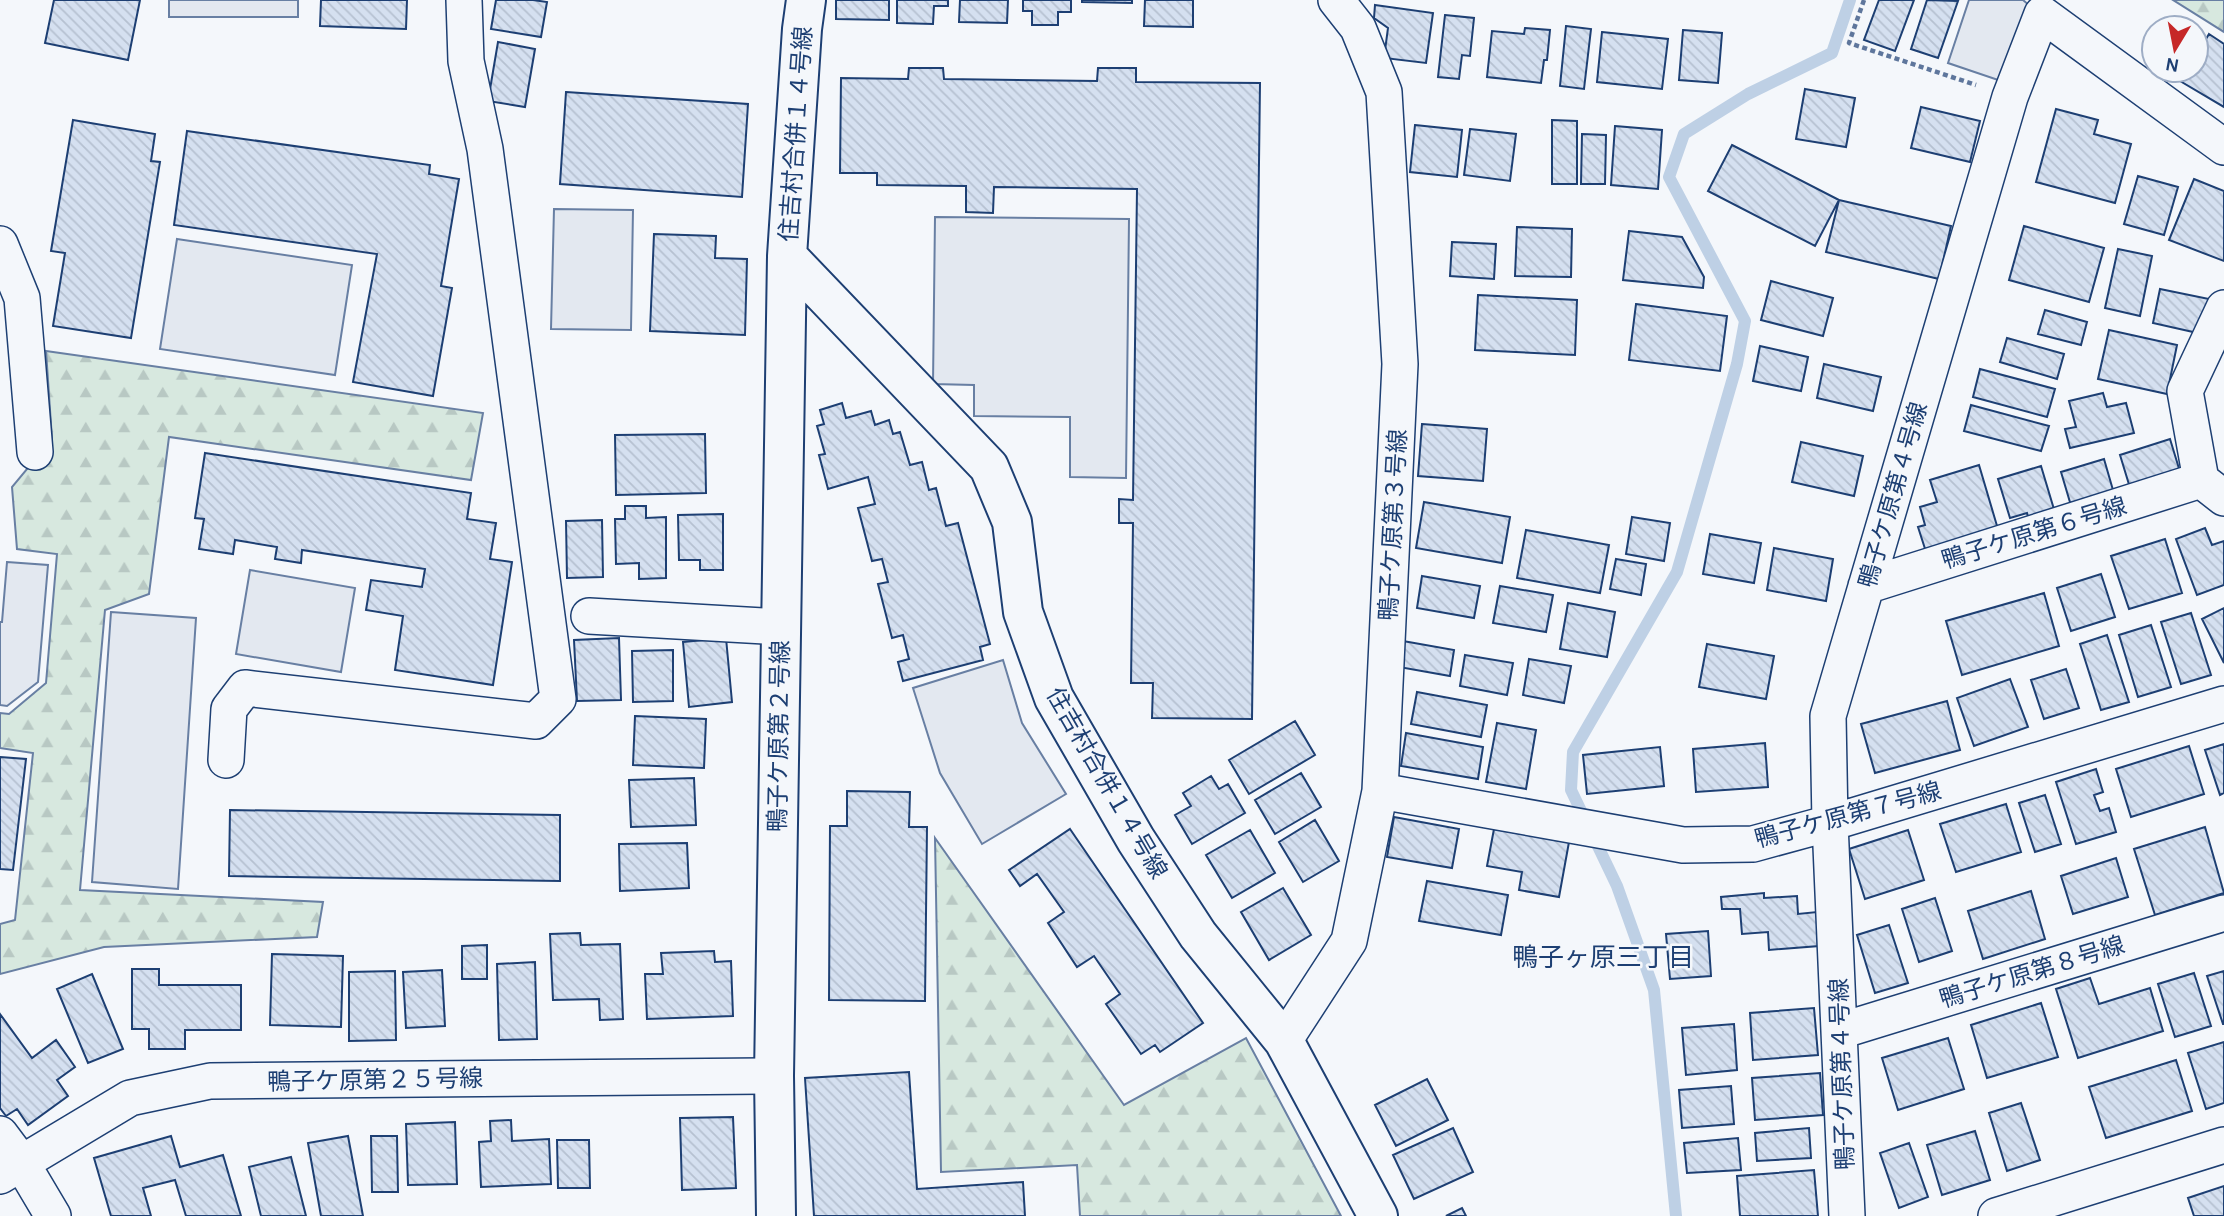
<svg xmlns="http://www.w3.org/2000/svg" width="2224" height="1216" viewBox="0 0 2224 1216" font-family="Karla,'Noto Sans JP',sans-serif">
  <defs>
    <pattern id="forest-firs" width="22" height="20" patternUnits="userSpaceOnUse" patternTransform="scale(1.75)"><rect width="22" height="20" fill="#d7e8df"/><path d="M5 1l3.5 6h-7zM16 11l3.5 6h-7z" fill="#b8c8c3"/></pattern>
    <pattern id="building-back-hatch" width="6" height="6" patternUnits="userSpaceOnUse" patternTransform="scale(1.75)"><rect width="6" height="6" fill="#d5e0f0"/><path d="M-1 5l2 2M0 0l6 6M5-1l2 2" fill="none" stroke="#b6c1d1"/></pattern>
  </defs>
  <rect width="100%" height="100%" fill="#f4f7fb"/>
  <path fill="url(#forest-firs)" stroke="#687fa3" stroke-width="2" d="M2173,0h51v32z
    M46,351l437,62 -12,67 -302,-43 -20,157 -44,16 -25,280 243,12 -6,35 -213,10 -104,27v-50l15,-4 18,-167 -33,-5v-35l9,1 37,-31 11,-129 -40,-5 -5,-62 40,-48z
    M935,838l189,267 122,-67 95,178h-261l-3,-51 -136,7z"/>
  <path fill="#e3e8f0" stroke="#687fa3" stroke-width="2" d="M169,0h129v17h-129z
    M1969,0h54l7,6 -26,76 -56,-19z
    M554,209l79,1 -2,120 -80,-1z
    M935,217l194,2 -3,259 -56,-1v-60l-96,-1v-31l-41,-1z
    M177,239l175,26 -17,110 -175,-26z
    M7,562l41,3 -10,117 -31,24 -7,-1v-83h2z
    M250,570l105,18 -14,84 -105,-18z
    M111,612l85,6 -18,271 -86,-7z
    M1003,660l19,63 44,71 -84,50 -42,-71 -27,-85z"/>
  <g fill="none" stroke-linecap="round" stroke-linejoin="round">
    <path stroke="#bed0e5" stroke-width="12" d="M1676,1216l-22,-226 -37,-104 -46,-96 2,-38 104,-180 60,-208 8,-43 -76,-144 15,-43 64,-40 84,-41 18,-53"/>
  </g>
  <path fill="url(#building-back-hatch)" stroke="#1d3f73" stroke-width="2" d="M54,0h86l-12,60 -83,-17z
    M321,0h86l-1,29 -86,-3z
    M496,0h37l14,2 -6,35 -50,-8z
    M836,0h53v20l-53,-1z
    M897,0h51v6h-14l-1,18 -36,-1z
    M960,0h48l-1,23 -48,-1z
    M1023,0h48v12h-13v13h-26v-14h-9z
    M1082,0h50v3l-50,-1z
    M1145,0h48v27l-49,-1z
    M1879,0h35l-19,51 -31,-11z
    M1927,0l31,1 -20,57 -27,-9z
    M1375,5l58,8 -7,50 -42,-5 4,-30 -14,-10z
    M1445,15l29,3 -4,38 -8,-1 -3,24 -21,-2z
    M1566,26l25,3 -7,60 -24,-3z
    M1525,28l25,2 -3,30h-3l-3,23 -54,-6 5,-46 32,3z
    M1683,30l39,3 -4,50 -39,-3z
    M1602,32l66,7 -6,50 -65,-7z
    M2209,34l15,10v63l-44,-26 7,-11h9v-14z
    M498,42l37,7 -10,58 -37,-6z
    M909,68h34l1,11 153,2 1,-13h38v14l124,1 -8,636 -100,-1 1,-35h-22l2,-160h-14v-24l14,1 4,-311 -143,-2 -1,26 -27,-1v-26l-89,-1v-12h-37l1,-95 67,1z
    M1805,89l50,9 -9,49 -50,-8z
    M566,92l182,12 -6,93 -182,-13z
    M1921,107l59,14 -10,41 -59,-14z
    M2056,109l42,11 -4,14 37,10 -16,59 -79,-21z
    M73,120l82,14 -4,27 9,1 -29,176 -78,-12 12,-73 -14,-2z
    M1552,120l25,1v63h-25z
    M1415,125l47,5 -5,47 -47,-5z
    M1615,126l47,4 -4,59 -47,-4z
    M1470,129l46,5 -6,47 -46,-6z
    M187,131l243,34 -1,9 30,5 -18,107 11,2 -19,108 -80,-14 24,-128 -203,-29z
    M1582,134l24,1 -1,49h-24z
    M1732,145l107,55 -24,46 -107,-55z
    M2138,176l40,11 -14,48 -40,-11z
    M2194,179l30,12v70l-55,-21z
    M1839,200l112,26 -12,53 -113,-27z
    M2024,226l80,22 -15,54 -80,-22z
    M1517,227l55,2 -1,48 -56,-1z
    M1629,231l53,6 22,40 -1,11 -80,-8z
    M654,234l62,2 -1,22 32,1 -2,76 -95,-4z
    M1452,242l44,2 -2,35 -44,-3z
    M2118,249l34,7 -12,60 -35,-8z
    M1771,281l62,17 -10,38 -62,-16z
    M2160,289l49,10 -7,35 -49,-11z
    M1478,295l99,5 -2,55 -100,-5z
    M1636,304l91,12 -7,55 -91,-11z
    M2045,310l42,12 -6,23 -43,-11z
    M2109,330l68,15 -10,49 -69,-15z
    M2007,338l57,16 -7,25 -57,-17z
    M1760,346l48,11 -7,34 -48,-10z
    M1824,364l57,13 -8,34 -56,-13z
    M1980,369l75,20 -8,28 -74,-20z
    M2103,393l4,14 19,-4 8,30 -64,15 -5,-19 11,-2 -7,-26z
    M842,403l4,15 25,-7 4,14 14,-5 4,14 7,-2 10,33 12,-3 7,28 7,-2 10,38 12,-3 32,121 -10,3 3,13 -80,21 -5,-19 11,-3 -6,-24 -11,3 -14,-54 10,-2 -6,-23 -10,2 -14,-53 17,-4 -7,-27 -40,12 -9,-34 6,-1 -8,-28 7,-2 -4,-14z
    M1971,405l78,21 -8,25 -77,-20z
    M1422,424l65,5 -4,52 -65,-5z
    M705,434l1,59 -90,2 -1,-60z
    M2170,439l11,36 -50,16 -11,-36z
    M1801,442l62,14 -9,40 -62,-14z
    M205,453l266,40 -4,26 29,4 -6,36 22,3 -19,123 -98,-15 8,-54 -37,-6 5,-30 51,7 3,-18 -123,-19 -1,13 -26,-4 2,-12 -42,-7 -2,14 -34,-5 5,-30 -9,-1z
    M2104,459l11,38 -43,12 -11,-37z
    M1979,465l21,71 -72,22 -10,-31 7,-2 -5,-18 17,-5 -7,-22z
    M2041,466l15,50 -26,8 -3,-11 -17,5 -12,-39z
    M1424,502l86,15 -8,46 -86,-15z
    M625,506h21v12l20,-1v61l-27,1v-16l-23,1 -1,-45h10z
    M723,514v56h-23v-10h-21l-1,-45z
    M1632,517l38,6 -6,38 -38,-7z
    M602,520l1,57 -36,1 -1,-57z
    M2205,528l7,17 12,-4v44l-27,10 -21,-56z
    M1526,530l83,15 -9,48 -83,-15z
    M1710,534l51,9 -7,40 -51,-9z
    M2165,539l17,54 -53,16 -18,-53z
    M1774,548l59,11 -7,42 -59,-11z
    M1616,559l30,5 -5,31 -31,-6z
    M2101,574l14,43 -44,14 -14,-43z
    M1422,576l58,10 -6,32 -57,-10z
    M1500,586l53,9 -7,37 -53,-9z
    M2044,593l15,53 -97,29 -16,-54z
    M1568,603l47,9 -8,45 -47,-8z
    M2224,608v55l-22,-44z
    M2191,613l20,62 -30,9 -20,-62z
    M2151,625l20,62 -33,10 -19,-62z
    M2107,635l22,67 -28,8 -21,-66z
    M619,638l2,62 -44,1 -3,-61z
    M726,638l6,64 -43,5 -6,-65z
    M1403,641l51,9 -4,26 -51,-9z
    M1707,644l67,12 -8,43 -67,-12z
    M673,650v51l-40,1 -1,-51z
    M1465,655l48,8 -6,32 -47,-9z
    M1529,659l42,7 -7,37 -41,-8z
    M2066,669l13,39 -35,11 -13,-39z
    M2010,679l18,48 -54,19 -17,-48z
    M1417,692l70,13 -6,32 -70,-13z
    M1947,701l13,49 -85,23 -14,-49z
    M635,716l71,3 -2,49 -71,-3z
    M1295,721l20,34 -66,39 -20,-34z
    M1497,723l39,7 -10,59 -40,-7z
    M1406,733l77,14 -5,32 -77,-13z
    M1765,743l3,44 -72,5 -3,-43z
    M2224,744v49l-4,2 -15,-45z
    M2189,746l15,48 -73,23 -15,-48z
    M1660,747l4,39 -77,8 -4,-39z
    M0,757l26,2 -13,111 -13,-1z
    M2096,769l7,23 -9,3 6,16 9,-3 7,24 -40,12 -20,-62z
    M1301,773l20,34 -46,27 -20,-34z
    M1211,776l8,13 9,-5 17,29 -53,31 -17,-29 16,-9 -8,-13z
    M694,778l2,47 -65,2 -2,-47z
    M847,791l63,1 -1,35h18l-2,174 -96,-1 1,-174h17z
    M2045,795l16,49 -26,8 -16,-49z
    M2006,804l15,48 -65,20 -16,-48z
    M230,810l330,5v66l-331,-5z
    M1394,817l65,12 -7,39 -65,-11z
    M1315,820l24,41 -36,21 -24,-40z
    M2205,827l19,66 -69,22 -21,-66z
    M1070,829l133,194 -43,29 -5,-7 -14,9 -35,-50 14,-10 -26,-38 -17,11 -29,-44 16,-11 -27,-38 -17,12 -11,-16z
    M1494,829l75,13 -10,55 -40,-7 3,-18 -35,-6z
    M1250,830l25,43 -43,25 -26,-43z
    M1908,830l16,50 -59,19 -16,-50z
    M687,843l2,45 -69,3 -1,-47z
    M2116,858l12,39 -55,17 -12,-38z
    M1427,881l81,14 -7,40 -82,-14z
    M1283,888l28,47 -42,25 -28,-48z
    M2031,891l14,48 -62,20 -15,-48z
    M1764,893v5l33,-2 1,18 19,-2 2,34 -50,4 -1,-18 -26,2 -2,-25h-18l-1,-12z
    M1935,898l17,53 -33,11 -17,-53z
    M1889,925l19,58 -33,10 -18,-58z
    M1708,931l3,45 -41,3 -4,-45z
    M580,933l1,12 39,-1 3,75 -23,1 -1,-21 -46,1 -3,-66z
    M487,945v34h-25v-33z
    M714,951l1,11 16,-1 2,55 -86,3 -2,-45h18l-2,-21z
    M272,954l71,2 -2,71 -71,-2z
    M535,962l2,77 -38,1 -2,-76z
    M132,969h27v16h82v45h-56v19h-36v-20h-17z
    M442,970l3,56 -39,2 -3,-56z
    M395,971l1,69 -47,1v-69z
    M2224,971v53h-1l-16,-48z
    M2194,973l17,53 -36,11 -17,-53z
    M92,974l31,75 -35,14 -31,-74z
    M2090,978l9,26 51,-16 13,43 -85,27 -22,-69z
    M2041,1003l17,54 -71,21 -16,-53z
    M1814,1008l4,47 -65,5 -3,-47z
    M0,1014l32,44 24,-18 19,27 -18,13 11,16 -40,29 -11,-16 -11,7 -6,-8z
    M1734,1024l3,46 -51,5 -4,-47z
    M1948,1038l16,51 -66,21 -16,-52z
    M2224,1042v61l-18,6 -18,-56z
    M2176,1060l16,51 -86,27 -17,-51z
    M909,1072l8,117 106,-7 2,34h-211l-9,-138z
    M1820,1073l3,42 -68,5 -3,-42z
    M1427,1079l21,41 -52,26 -21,-41z
    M1731,1086l3,38 -52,4 -3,-38z
    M2021,1103l19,57 -33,11 -18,-58z
    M733,1117l3,71 -54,2 -2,-72z
    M511,1120l1,21 37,-2 2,45 -70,3 -2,-45 12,-1 -1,-20z
    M455,1122l2,62 -49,1 -2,-61z
    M1453,1128l20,44 -59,27 -21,-44z
    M1809,1128l2,30 -54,3 -2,-28z
    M1975,1131l15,49 -48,15 -15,-50z
    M171,1136l9,31 43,-12 18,61h-55l-11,-36 -32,8 8,28h-40l-17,-58z
    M348,1136l15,80h-42l-13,-73z
    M371,1136h26l1,56h-26z
    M1738,1138l3,32 -54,3 -3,-30z
    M557,1140h32l1,48h-32z
    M1909,1143l19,54 -29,11 -19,-55z
    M291,1157l15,59h-45l-12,-49z
    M1814,1170l4,46h-78l-3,-40z
    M2224,1186v30h-30l-6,-18z
    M1462,1208l4,8h-20z"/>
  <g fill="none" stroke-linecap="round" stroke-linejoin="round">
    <g stroke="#1d3f73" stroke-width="38">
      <path id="minor" d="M0,244l22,54 13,154
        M2224,308l-39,83 16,89 23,18
        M1866,586l335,-106
        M589,616l192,11
        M226,760l3,-51 16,-21 291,33 22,-22 -73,-550 -19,-88 -2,-61
        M1380,791l303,54 70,-1 77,-21 394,-119
        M1840,1031l384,-118
        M1284,1041l65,-100 31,-150 20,-427 -16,-272 -26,-64 -22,-28
        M0,1134l21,28 32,54
        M0,1176l130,-78 80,-17 564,-5
        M1847,1216l-17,-393 -2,-107 182,-619 32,-83 182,133
        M1996,1216l228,-71"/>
    </g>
    <g stroke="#1d3f73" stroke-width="42">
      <path id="tertiary" d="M787,256l202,211 23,55 11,90 31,86 82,142 62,95 86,106 94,175
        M776,1216l-2,-140 13,-820 15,-227 4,-29"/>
    </g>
    <path stroke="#5e769c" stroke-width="4.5" stroke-dasharray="5 3.5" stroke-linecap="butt" d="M1864,0l-15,43 127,42"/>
    <use href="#minor" stroke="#f4f7fb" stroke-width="35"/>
    <use href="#tertiary" stroke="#f4f7fb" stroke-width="38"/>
  </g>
  <g text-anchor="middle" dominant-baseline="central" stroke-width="5" stroke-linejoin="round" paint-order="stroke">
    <g font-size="24" fill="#1d3f73" stroke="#f4f7fb">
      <text transform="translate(796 134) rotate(-86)">住吉村合併１４号線</text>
      <text transform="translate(1893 495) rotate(-74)">鴨子ケ原第４号線</text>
      <text transform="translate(1393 525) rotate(-87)">鴨子ケ原第３号線</text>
      <text transform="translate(2034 533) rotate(-17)">鴨子ケ原第６号線</text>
      <text transform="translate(779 736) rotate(-89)">鴨子ケ原第２号線</text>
      <text transform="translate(1107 783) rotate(60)">住吉村合併１４号線</text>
      <text transform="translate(1848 815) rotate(-15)">鴨子ケ原第７号線</text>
      <text transform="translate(2032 972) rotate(-17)">鴨子ケ原第８号線</text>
      <text transform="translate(1842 1074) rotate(-92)">鴨子ケ原第４号線</text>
      <text transform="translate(375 1080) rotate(-1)">鴨子ケ原第２５号線</text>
    </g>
    <g font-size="26" fill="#1d3f73" stroke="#f4f7fb">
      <text x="1603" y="957">鴨子ヶ原三丁目</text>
    </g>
  </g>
  <g transform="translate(2175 49) rotate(190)"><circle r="33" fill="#f4f7fb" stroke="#9eadc5" stroke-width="2"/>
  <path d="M0-5L12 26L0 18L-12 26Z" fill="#c62828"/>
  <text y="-10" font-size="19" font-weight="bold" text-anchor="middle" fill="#1d3f73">N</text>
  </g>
</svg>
